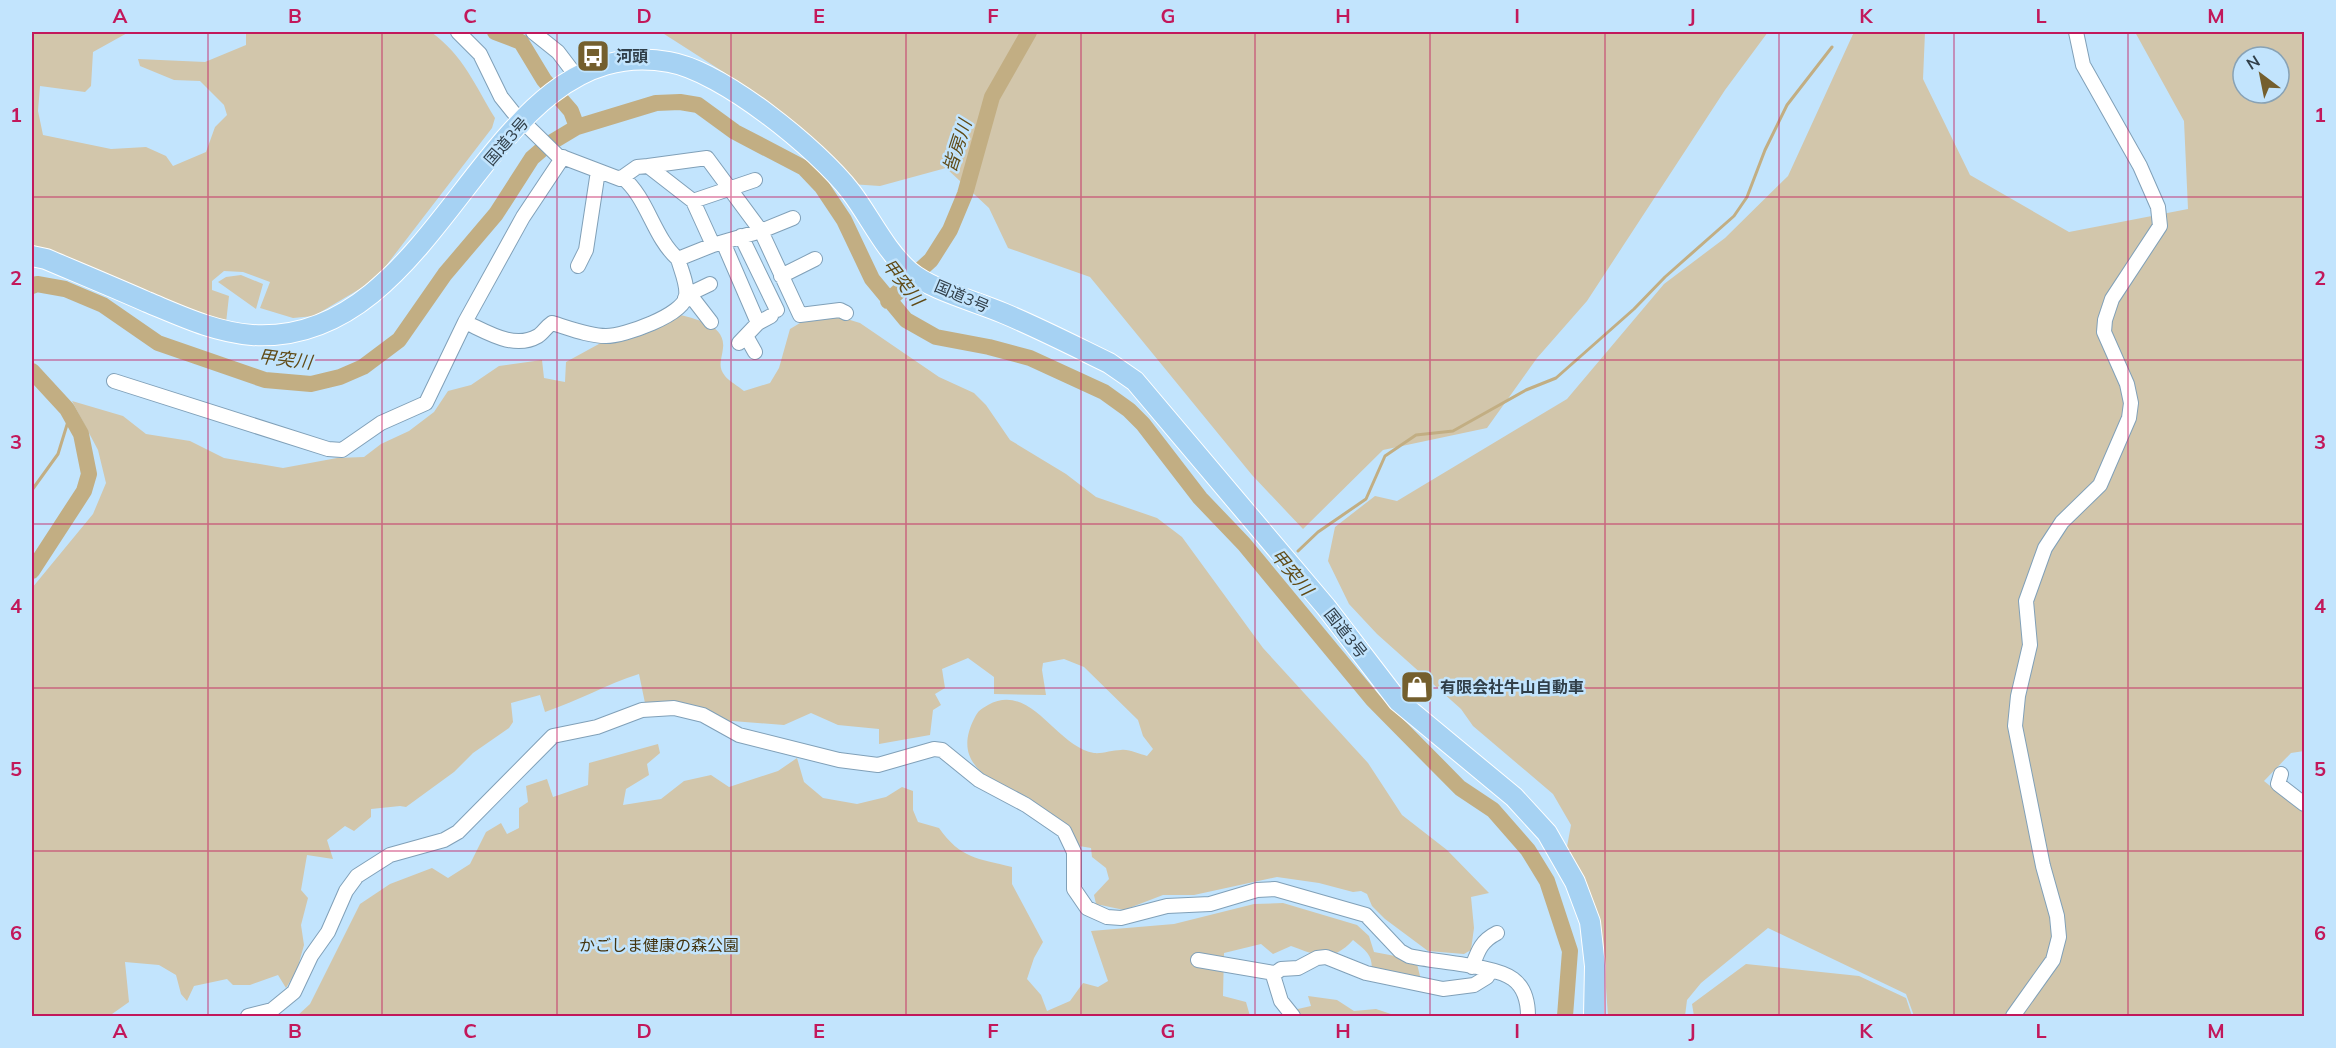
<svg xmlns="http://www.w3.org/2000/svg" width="2336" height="1048" viewBox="0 0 2336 1048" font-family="Mulish,'Noto Sans JP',sans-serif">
  <rect width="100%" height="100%" fill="#c2e4fd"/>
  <path fill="#d2c6ab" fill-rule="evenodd" d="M32,32h97l-36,20 -2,34 -6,6 -45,-6 -2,25 5,24 68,14 35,-2 20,9 7,10 33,-14 9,-25 12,-12 -3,-10 -24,-24 -26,-1 -34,-14 -2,-7 67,3 41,-17v-13h185c33,24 43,52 64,86l-3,10 -110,143 -19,16 -49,29 -21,2 -33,-10 10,-26 -27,-10 -19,-1 -12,10v9l17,6 -3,27 -194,-75z
    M661,32h1107l-43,58 -138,211 -50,57 -50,70 -104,22 -80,79 -51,-54 -162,-198 -82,-29 -19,-40 -43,-40 -66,18 -30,-2 -125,-111z
    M1854,32h71l-2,47 47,96 99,57 119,-23 -4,-88 -49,-89h169v719l-13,2 -27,28 40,32v203h-390l-8,-22 -138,-66 -67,55 -14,17 -2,16h-77l-5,-71 -11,-45 -26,-48 5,-27 -18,-31 -80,-68 -12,-17 -84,-75 -28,-30 -21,-43 7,-34 40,-31 22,5 170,-102 97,-115 61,-46 63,-62zM2243,57h36v36h-36z
    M241,275l22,9 -7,25 -38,-27 8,-5z
    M677,314c17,5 49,10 46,34 -1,11 -6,18 2,28 4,5 13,10 19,15l26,-8 9,-15 11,-39 20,-12 27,-1 23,7 79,54 35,16 12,12 24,35 56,34 30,23 61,21 25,19 81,111 105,115 34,52 45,35 42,43 -18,4 3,31 -3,22 -7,4 -36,-3 -43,-32 -13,-13 -5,-12 -6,-3 -8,1 -34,-9 -42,-6 -83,18h-31l-39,15 -28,-6 -2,-9 15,-16 -3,-11 -14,-11 -1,-9 -12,-2c-22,-58 -143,-55 -104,-129 3,-6 6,-8 13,-12 43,-24 68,42 106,48 8,1 18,-3 27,-3 8,-1 18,4 26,6l6,-7 -10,-13 -5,-16 -54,-53 -20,-8 -21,4 -1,7 4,25 -52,-1v-17l-26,-19 -26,11 3,19 -10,6 6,11 -8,5 -3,25 -51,9v-15l-41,-4 -27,-12 -27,12 -52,-4 -2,17c-24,-15 -57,-36 -85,-35l-6,-29c-32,10 -61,27 -94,38l-5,-17 -29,8 2,19 -4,6 -36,25 -19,19 -48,35 -6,-1 -29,3v8l-17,14 -9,-5 -18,14 6,19 -26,-4 -6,35 7,8 -7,27 3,20 -7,25 -11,18 -8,-13 -28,10h-17l-6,-6 -33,7 -7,15 -6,-7 -5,-19 -17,-10 -34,-3 4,40 -17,12 2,2h-82v-428l61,-74 13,-31 -8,-33 -26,-49 51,15 23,18 44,7 34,17 59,10 54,-10 27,-1 17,-13 28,-13 25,-19 14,-21 23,-6 28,-19 43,-6 2,18 21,4 1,-20 42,-23z
    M658,744l2,9 -13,11 2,11 -23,14 -3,16 38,-6 23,-18 27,-6 18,12 49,-16 19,-13 7,24 19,16 34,6 29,-7 16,-10 11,4v19l5,12 21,6c22,31 38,30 73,39v17l31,58 -9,16 -7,21 14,16 6,16 23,-10 13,-18 15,4 10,-6 -17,-50 83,-7 80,-20 29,-1 74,22 12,11 5,16 42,8 4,16 -49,2c3,-22 -2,-25 -18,-38 -21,23 -35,16 -62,6l-18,8 -12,-10 -37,9 -1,43 23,6 4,14h-953l13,-12 50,-100 30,-20 42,-16 16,10 22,-14 16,-32 15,-9 6,11 12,-6v-20l9,-6 -2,-16 21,-7 6,18 35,-12 1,-22z
    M1746,964l113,12 47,22 6,18h-218l-2,-12z
    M1308,996l29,4 17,11 22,-2 21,7h-108v-5l22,-5z"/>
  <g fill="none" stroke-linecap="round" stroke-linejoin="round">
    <path stroke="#c2ae83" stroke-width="3" d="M32,490l26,-36 12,-39
      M1298,551l20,-19 48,-33 19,-43 31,-21 37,-4 73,-41 30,-12 78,-69 31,-32 69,-61 13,-19 18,-47 22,-45 45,-58"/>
    <path stroke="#c2ae83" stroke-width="16" d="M495,32l26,10 23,38 27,31 6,16
      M920,270l11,-10 19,-30 15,-36 27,-97 37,-65
      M32,286l5,-2 28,5 38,16 55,38 107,37 46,4 29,-7 23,-10 36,-27 46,-66 51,-60 36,-56 15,-13 30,-18 79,-24 24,-1 18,3 37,27 69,36 18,19 22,33 28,59 34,41 30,17 53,10 41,11 74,34 25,18 14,14 57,74 44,46 129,156 87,88 33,22 35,40 19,31 23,70 -5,65
      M888,301l22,-20
      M32,371l35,38 14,25 8,40 -5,17 -52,80"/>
    <g stroke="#80a0b8" stroke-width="16">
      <path id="minor" d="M458,32l22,22 21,43 12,15 44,43 63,24 17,-12 11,-1 45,35 20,44 48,-14 39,84 40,-5 6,3
        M533,32l25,20 19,25
        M648,166l59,-8 54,73 32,-13
        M622,177c26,21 31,60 56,82
        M693,201l62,-21
        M741,236l36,74
        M723,242l35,81 13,-7
        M578,266l8,-16 12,-79
        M781,276l34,-17
        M687,295l23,-11
        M685,298l9,2 17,22
        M465,322c22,10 49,28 73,14 5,-3 8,-9 14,-13 17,5 36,13 54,13 18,0 78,-21 80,-40 2,-11 -5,-26 -8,-37l35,-14
        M746,336l9,16
        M739,343l19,-20
        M114,381l214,68 14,1 39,-27 45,-20 39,-81 58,-105 40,-60
        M2281,774l-3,10 26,20
        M1198,960l76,13
        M1472,967c6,-16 9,-26 25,-34
        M248,1016l24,-6 22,-18 17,-36 17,-24 18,-41 11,-15 33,-21 54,-15 14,-8 95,-96 44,-9 45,-17 32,-2 29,7 36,20 100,25 39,5 56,-16 8,1 37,30 47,25 38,26 10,21v37l13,19 20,9 14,1 46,-12 43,-2 47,-14 18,-1 91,26 34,36 9,5c24,6 86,9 104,23 12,9 15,24 15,37
        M1293,1016l-12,-15 -8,-26 8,-6 17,-1 19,-10 9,-1 40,16 77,16 31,-4 13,-8 3,-6
        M2013,1016l40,-56 6,-23 -2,-21 -14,-50 -28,-140 3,-30 12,-51 -4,-44 19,-53 17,-26 38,-37 29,-67 2,-15 -4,-19 -23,-52 1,-12 7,-21 48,-73 -2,-19 -18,-41 -57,-101 -7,-33"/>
    </g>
    <g stroke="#fff" stroke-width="22">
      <path id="highway" d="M32,256l14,3c33,14 67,28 101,43 34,14 67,30 105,33 193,12 233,-307 417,-273 53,9 149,87 182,130 19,25 34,58 58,79 22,19 66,30 94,42 36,15 71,33 106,50l26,18 191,226 72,94 116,96 33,36 28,49 15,40 5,44 -1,50"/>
    </g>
    <use href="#minor" stroke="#fff" stroke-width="14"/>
    <use href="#highway" stroke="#a6d2f3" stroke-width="20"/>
  </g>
  <path fill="none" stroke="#c2185b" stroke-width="1.5" stroke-opacity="0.55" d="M208,32v984M382,32v984M557,32v984M731,32v984M906,32v984M1081,32v984M1255,32v984M1430,32v984M1605,32v984M1779,32v984M1954,32v984M2128,32v984M32,197h2272M32,360h2272M32,524h2272M32,688h2272M32,851h2272"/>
  <defs>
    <g id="bus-square" transform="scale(1.725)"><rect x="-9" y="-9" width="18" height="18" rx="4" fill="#745f2e" stroke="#c2e4fd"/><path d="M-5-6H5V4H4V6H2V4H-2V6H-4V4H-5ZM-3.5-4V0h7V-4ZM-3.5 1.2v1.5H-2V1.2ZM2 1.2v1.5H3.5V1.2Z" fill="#fff"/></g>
    <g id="shop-square" transform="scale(1.725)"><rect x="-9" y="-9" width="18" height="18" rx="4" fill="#745f2e" stroke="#c2e4fd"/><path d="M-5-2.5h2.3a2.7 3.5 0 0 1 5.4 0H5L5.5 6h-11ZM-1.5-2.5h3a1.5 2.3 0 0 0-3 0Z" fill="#fff"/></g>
  </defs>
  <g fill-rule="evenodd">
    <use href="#bus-square" x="593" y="56"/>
    <use href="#shop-square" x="1417" y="687"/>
  </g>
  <g text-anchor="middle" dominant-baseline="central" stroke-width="5" stroke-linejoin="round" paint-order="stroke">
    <g font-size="16" font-weight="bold" fill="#313f49" stroke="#c2e4fd" text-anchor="start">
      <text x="616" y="56">河頭</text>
      <text x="1440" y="687">有限会社牛山自動車</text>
    </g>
    <g font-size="16" fill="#313f49" stroke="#c2e4fd">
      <text transform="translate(506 141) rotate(-49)">国道3号</text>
      <text transform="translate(962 296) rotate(23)">国道3号</text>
      <text transform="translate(1346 633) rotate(52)">国道3号</text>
    </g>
    <g font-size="16" fill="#433410" stroke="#c2e4fd">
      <text x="659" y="945">かごしま健康の森公園</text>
    </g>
    <g font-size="18" font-style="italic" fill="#604b17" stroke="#c2e4fd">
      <text transform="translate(957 146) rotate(-72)">皆房川</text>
      <text transform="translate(903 282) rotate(52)">甲突川</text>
      <text transform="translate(285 359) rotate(7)">甲突川</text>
      <text transform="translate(1292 572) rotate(50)">甲突川</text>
    </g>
  </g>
  <rect width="2336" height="1048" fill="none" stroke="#c2e4fd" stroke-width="66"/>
  <g transform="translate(2261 75) rotate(328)"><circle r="28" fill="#c2e4fd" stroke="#88a2b5" stroke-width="1.5"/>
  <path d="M0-4.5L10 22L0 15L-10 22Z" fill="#745f2e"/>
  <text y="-9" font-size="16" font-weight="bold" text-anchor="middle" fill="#313f49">N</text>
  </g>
  <rect x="33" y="33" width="2270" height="982" fill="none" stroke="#c2185b" stroke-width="2"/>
  <g font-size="20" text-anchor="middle" font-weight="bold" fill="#c2185b">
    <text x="120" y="23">A</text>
    <text x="295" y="23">B</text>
    <text x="470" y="23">C</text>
    <text x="644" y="23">D</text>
    <text x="819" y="23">E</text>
    <text x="993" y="23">F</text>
    <text x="1168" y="23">G</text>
    <text x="1343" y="23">H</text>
    <text x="1517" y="23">I</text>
    <text x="1692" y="23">J</text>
    <text x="1866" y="23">K</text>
    <text x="2041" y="23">L</text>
    <text x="2216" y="23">M</text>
    <text x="16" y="122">1</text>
    <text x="2320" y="122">1</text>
    <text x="16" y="285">2</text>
    <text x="2320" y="285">2</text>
    <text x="16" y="449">3</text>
    <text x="2320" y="449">3</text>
    <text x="16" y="613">4</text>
    <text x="2320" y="613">4</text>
    <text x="16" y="776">5</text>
    <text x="2320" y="776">5</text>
    <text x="16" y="940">6</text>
    <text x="2320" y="940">6</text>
    <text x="120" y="1038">A</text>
    <text x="295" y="1038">B</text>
    <text x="470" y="1038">C</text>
    <text x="644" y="1038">D</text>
    <text x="819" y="1038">E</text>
    <text x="993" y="1038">F</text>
    <text x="1168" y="1038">G</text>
    <text x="1343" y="1038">H</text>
    <text x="1517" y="1038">I</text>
    <text x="1692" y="1038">J</text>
    <text x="1866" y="1038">K</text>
    <text x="2041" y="1038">L</text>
    <text x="2216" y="1038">M</text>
  </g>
</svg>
